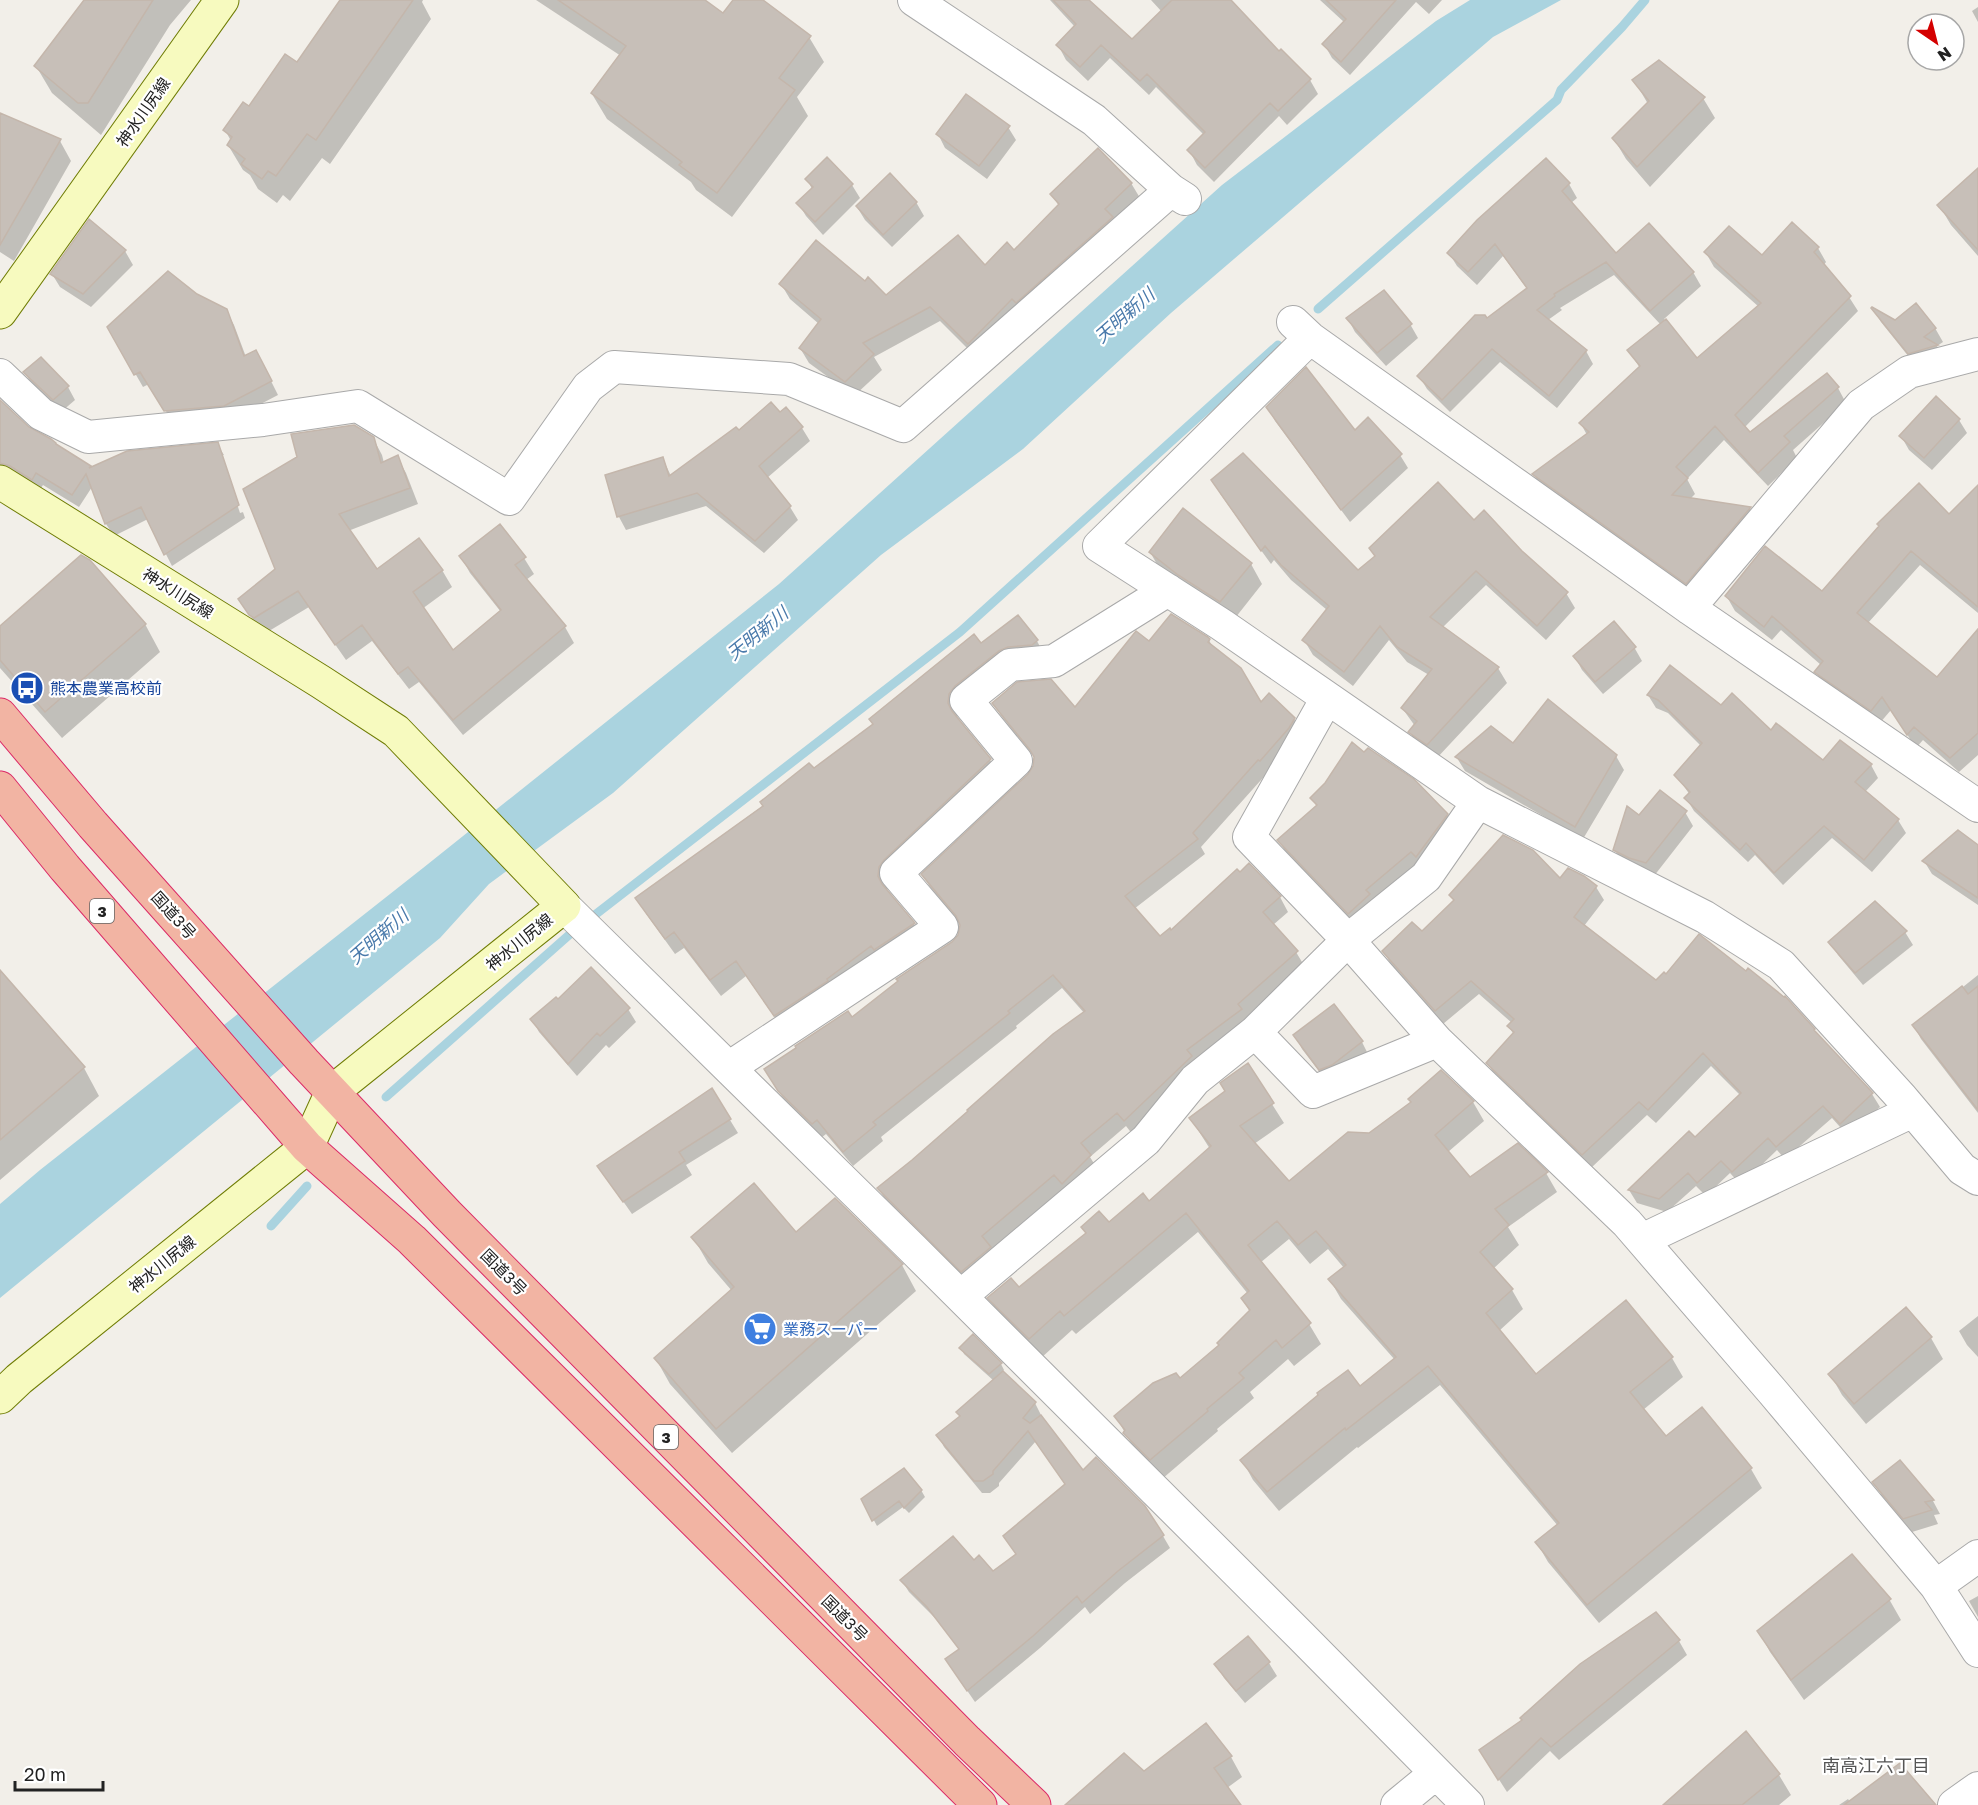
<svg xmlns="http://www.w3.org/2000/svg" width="1978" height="1805" viewBox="0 0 1978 1805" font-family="'Golos Text','Noto Sans JP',sans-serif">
  <rect width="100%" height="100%" fill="#f2efe9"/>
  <path fill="#aad3df" d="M1470,0h91l-68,37 -322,276 -148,136 -142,106 -268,238 -124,91 -49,54 -440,360v-94l40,-34 383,-302 356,-284 443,-399 214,-164z"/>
  <path fill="#0003" d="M86,0h105l-21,25 -69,110 -49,-42 -16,-27z
    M342,0h81l-1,2 9,17 -101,145 -8,-6 -32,43 -7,-6 -6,8 -19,-14 -8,-14 -7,-5 -15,-25 3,-4 -6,-11 72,-66z
    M536,0h169l18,15 12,-15h25l49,37 15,25 -27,35 11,19 -76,101 -36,-27 -5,-8 -84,-63 -15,-25 29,-38z
    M1050,0h38l44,41 30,-29 -11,-12h77l51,53 31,27 8,14 -31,31 -8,-9 -65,66 -17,-17 -8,-15 15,-15 -48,-48 -7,8 -39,-37 -22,23 -22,-21 -8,-15 17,-18z
    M1320,0h122l-13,14 -13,-12 -66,73 -18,-17 -8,-14 21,-21z
    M1978,7v15l-6,-11z
    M1634,80l69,18 12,20 -65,69 -24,-28 -12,-20 34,-35z
    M0,114l60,27 11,20 -57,100 -14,-9z
    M1008,127l8,13 -29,39 -42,-31 -7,-14z
    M1546,160l23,24 8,14 -6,5 45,52 77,17 8,14 -37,33 33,42 62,-54 -45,-40 -8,-14 56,4 56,-9 8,14 -3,4 26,31 9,14 -114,117 6,7 77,-60 11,13 8,15 -53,47 4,8 -29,28 -44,-46 -37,39 8,15 -5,5 60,10 8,14 -63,74 -153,-108 -8,-14 53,-40 -6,-11 59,-56 -11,-17 32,-26 -47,-50 -54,33 2,2 -14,10 38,31 7,13 -36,44 -57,-46 -50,50 -23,-23 -8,-13 68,-56 41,-30 -25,-34 -26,29 -20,-19 -8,-13z
    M1978,170v86l-27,-31 -12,-20z
    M807,179l45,6 8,13 -37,37 -17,-19 -8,-13 14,-14z
    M1131,183l9,15 -163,160 -37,-37 -66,36 8,13 -28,26 -45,-33 -9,-15 19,-24 -29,-25 -9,-15 84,-1 21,14 99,-30 29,-15 45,-46 -7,-11z
    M916,202l8,14 -32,31 -27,-27 -8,-13z
    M90,221l35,30 8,14 -42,42 -31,-20 -8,-13z
    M196,296l30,14 8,15 12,32 17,8 15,30 -46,24 -58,5 -25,-40 -6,3 -34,-59z
    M1874,310l21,12 40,6 8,14 -6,4 7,13 -27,8 -36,-45z
    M1348,319l62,5 8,14 -32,28 -31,-34z
    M25,373l43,14 7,13 -14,12 -28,-26z
    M0,402l28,26 63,41 126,-25 7,11h-3l19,58 3,-1 -19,-56 21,62 -73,48 -24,-47 -34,17 -8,-12 -14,-37 -13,20 -36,-22 -4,6 -39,-26z
    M1268,407l86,25 46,23 8,13 -58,54 -75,-101z
    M780,414l22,14 8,13 -43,37 23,29 8,13 -34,33 -58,-47 -80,24 -7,-13 -12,-41 56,-17 8,17 67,-44z
    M1959,420l8,13 -35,37 -23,-20 -8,-14z
    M373,438l9,17 2,8 13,-6 9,16 12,31 -70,27 29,40 65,-1 10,17 -30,22 31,43 48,-40 -31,-39 -9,-16 63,1 10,16 -8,6 39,47 9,16 -111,92 -44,-53 -10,7 -37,-48 -26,19 -37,-53 -45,27 -4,-3 -20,-32 37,-29z
    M1213,480l145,92 116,-50 47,30 45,41 9,15 -29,32 -60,-55 -44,43 56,40 9,15 -71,76 -18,-12 -8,-15 5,-6 -13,-18 27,-33 -22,-13 -18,-22 -36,46 -40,-31 -9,-15 23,-30 -36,-30 -17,-20 -3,4 -50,-69z
    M1978,487v126l-58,-48 -52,58 69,56 41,-47v123l-19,17 -36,-32 -7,8 -25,-38 -12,14 -55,-38 -8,-14 5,-7 -40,-35 -9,10 -37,-29 -8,-14 95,-4 127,-77z
    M1150,552l101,12 11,20 -30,38 -70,-49z
    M1018,617l19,24 9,17 -88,52 -1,9 33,41 10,17 -112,107 -1,8 27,32 9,16 -138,92 -39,-56 -25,20 -37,-48 -9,6 -28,-39 -10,-16z
    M145,624l15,28 -98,86 -62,-70v-40z
    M1209,640l4,8 48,56 33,15 9,14 -102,114 4,7 -71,55 26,29 10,-6 79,-67 31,32 8,15 -15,13 23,27 9,15 -59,52 3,5 -116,111 -7,-9 -36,31 8,13 -27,27 -8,-8 -73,61 8,13 -26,22 -85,-82 -8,-14 34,-28 172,-147 -23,-26 -46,38 1,2 -136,109 2,4 -30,25 -27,-32 -5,4 -33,-32 -14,-22 78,-65 101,-76 6,-7 2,-11 -30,-36 -8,-14 106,-100 5,-7 1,-10 -33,-41 -9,-14 82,6 74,-66z
    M1634,647l8,14 -39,33 -21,-24 -7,-13z
    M1648,695l73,12 50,25 52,30 48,3 7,13 -13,14 33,28 8,13 -34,39 -40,-34 -49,47 -28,-30 -7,7 -54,-51 -8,-13 4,-3 -14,-20 25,-29 -33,-33 -12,-5z
    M1514,745l102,11 8,14 -41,69 -118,-68 -8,-13z
    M1312,798l135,17 8,13 -99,98 -70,-73 -7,-13 38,-33z
    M1685,812l8,14 -39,50 -31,-12 -8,-14 24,-33z
    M1978,847v58l-46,-31 -8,-13z
    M1561,880l35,7 8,13 -20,26 73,56 160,54 55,58 8,13 -32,29 -16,-18 -47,41 -8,-9 -36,35 -11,-12 -24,23 -10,-10 -29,26 -30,-9 -8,-13 66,-51 46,-43 -30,-30 -55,57 -9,-8 -56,53 -96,-91 -7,-14 26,-28 -5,-8 3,-4 -33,-29 -36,30 -52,-59 -7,-14 38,-17 32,-33 -3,-5z
    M1905,932l8,13 -50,40 -25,-30 -8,-13z
    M0,973l84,95 15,28 -99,84z
    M1978,975v138l-57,-74 -7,-13z
    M1334,1006l28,36 7,14 -41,27 -26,-34 -7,-14z
    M628,1009l8,13 -27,26 -3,-3 -29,31 -38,-44 -7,-13z
    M1247,1065l37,58 -30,21 34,39 81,-48 104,-33 11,19 -36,31 22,27 76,-6 11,19 -49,35 11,18 -26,24 19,21 11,19 -24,22 37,45 90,-74 46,56 11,19 -40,33 23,28 36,-29 49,60 11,19 -163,135 -51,-61 -11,-19 21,-17 -118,-141 -82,63 -1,-1 -78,64 -26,-31 -11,-20 118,-72 35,-28 -54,-61 -11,-19 14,-12 -16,-19 -18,15 -21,-25 -29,24 49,61 12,20 -27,22 -6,-7 -38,33 4,6 -37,31 1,2 -56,48 -26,-27 -20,-35 64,-37 41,-34 29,-34 -8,-13 6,-5 -50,-62 -122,102 -4,-4 -31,28 -41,-41 -11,-19 30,-8 68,-55 -5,-8 26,-3 41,-21 61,-54 -19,-30 36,-27z
    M730,1120l8,13 -52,32 6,10 -60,39 -33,-47z
    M835,1200l67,65 14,26 -184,162 -62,-69 -14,-25 76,-68 -24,-28 -15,-26 103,-2z
    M1906,1309l25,29 12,21 -77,65 -24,-29 -12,-21z
    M1978,1316v41l-11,-12 -8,-14z
    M961,1348l40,16 3,6 -2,2 33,31 6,12 -1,2 43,55 80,64 7,12 -45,35 -35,31 -5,-7 -45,41 -65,54 -29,-42 14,-10 -24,-31 -27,-27 -7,-11 72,-19 19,11 24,-18 49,-70 -30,-44 -37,42v3l-9,7h-8l-38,-46 -6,-12 23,-18 33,-36 -30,-27z
    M1900,1462l33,39 7,13 -6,1 4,9 -26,8 -30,-36 -8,-13z
    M921,1490l4,7 -16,16 -6,-6 -26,19 -14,-26z
    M1978,1596v21l-9,-16z
    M1889,1599l12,21 -97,80 -34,-48 -11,-20z
    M1656,1614l23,27 8,14 -128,105 -9,-9 -43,41 -18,-28 34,-43z
    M1247,1638l22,25 8,13 -32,27 -21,-25 -8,-13z
    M1745,1733l34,42 12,20 -12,10h-109z
    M1231,1757l11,20 -15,11 12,17h-157l62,-32z
    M1848,1799l2,3 84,3h-95z"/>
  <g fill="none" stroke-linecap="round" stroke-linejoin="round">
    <path stroke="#aad3df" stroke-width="9" d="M1318,309l239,-209 4,-10 61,-63 23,-27
      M386,1097l183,-162 391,-303 318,-287
      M271,1226l36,-40"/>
  </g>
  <path fill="#c7bfb8" stroke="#c4b6ab" stroke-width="1.5" d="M84,0h69l-65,103h-10l-44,-37z
    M340,0h73l-97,140 -9,-6 -31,42 -8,-5 -6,8 -21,-15 4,-5 -18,-14 5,-8 -9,-7 20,-28 6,4 36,-52 12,8z
    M558,0h147l18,13 10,-13h30l48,36 -32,42 16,12 -78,103 -38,-28 3,-3 -91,-69 35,-47z
    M1053,0h36l43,39 40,-39h59l48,51 2,-2 30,30 -33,32 -8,-8 -65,65 -18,-18 18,-18 -58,-58 -7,7 -39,-36 -21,22 -24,-22 20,-21z
    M1326,0h70l-55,62 -19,-18 24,-25z
    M1659,60l46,37 -68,70 -25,-29 37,-37 -17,-21z
    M966,94l44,32 -31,40 -43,-32z
    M0,113l61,26 -61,106z
    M1098,148l34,35 -27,26 8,8 -97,86 -4,-4 -44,45 -38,-37 -67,36 11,11 -29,28 -46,-34 22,-29 -42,-35 37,-44 49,41 3,-4 18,18 72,-60 27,30 22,-23 7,8 45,-46 -9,-10z
    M827,157l26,27 -38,38 -19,-19 17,-16 -8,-8z
    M1546,158l24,25 -8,8 54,62 33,-30 45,49 -44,39 -44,-49 -52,32 1,2 -18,14 50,40 -38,46 -57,-47 -50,51 -25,-24 58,-61h10l2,3 40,-30 -32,-44 -27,28 -21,-19 30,-33z
    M1978,168v82l-41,-45z
    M890,173l27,29 -34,33 -27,-29z
    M89,219l37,31 -43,44 -33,-20z
    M1792,222l27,25 -5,5 37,44 -116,119 15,17 77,-59 12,14 -55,49 6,6 -32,31 -43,-47 -39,41 12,11 -16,17 79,12 -65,77 -154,-110 57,-42 -10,-9 61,-57 -13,-16 39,-31 31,39 64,-55 -57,-51 25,-26 33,29z
    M168,271l29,23 30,15 17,47 12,-6 16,31 -48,25 -60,5 -24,-39 -6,3 -27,-48z
    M1384,290l28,34 -35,29 -31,-35z
    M1916,303l20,25 -12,9 14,8 -30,9 -37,-46 1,-1 23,13z
    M41,357l28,29 -16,14 -30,-28z
    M1306,367l49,63 13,-13 34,37 -61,56 -75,-103z
    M1936,396l24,23 -36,39 -25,-22z
    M0,400l29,27 22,12 5,4v1l35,22 -2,2 38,-17 91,-9 21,63 -75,50 -23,-48 -36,17 -19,-50 -14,21 -36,-22 -4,7 -22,-14 -10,-3z
    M771,402l9,10 6,-5 17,20 -44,39 32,40 -36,35 -58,-48 -80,24 -12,-42 58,-18 6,19 67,-49 3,3z
    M354,425l20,12 7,26 17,-8 12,33 -71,26 38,55 42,-31 24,32 -30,22 40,58 48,-40 -42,-54 41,-32 26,33 -11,8 51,61 -113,94 -45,-53 -10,7 -36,-49 -27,20 -37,-54 -44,27 -5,-3 -11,-16 37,-30 -32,-80 54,-32 -6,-23z
    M1243,453l115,117 17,-14 -6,-8 69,-66 36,38 10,-10 38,41 46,41 -31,34 -61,-55 -46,46 69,50 -72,78 -19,-13 9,-11 -16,-13 31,-39 -35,-22 -17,-21 -36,46 -42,-32 27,-34 -48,-41 -16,-19 -4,5 -50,-71z
    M1919,483l30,31 29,-29v122l-67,-56 -54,62 80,64 41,-48v104l-28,25 -36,-31 -7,8 -25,-38 -11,14 -57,-39 9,-11 -51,-45 -8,11 -39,-31 40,-50 57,45 57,-65 -2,-2z
    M1183,508l69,55 -32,39 -42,-27 -29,-23z
    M81,555l9,5 56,64 -101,88 -45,-52v-34z
    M1171,614l37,23 2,2 -2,3 33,26 20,34 8,-9 26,25 -6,10 -29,33 -2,-1 -65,73 5,6 -73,57 35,40 10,-8 1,2 66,-61 3,3 9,-9 32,33 -18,16 35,39 -60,53 4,5 -55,41 5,6 -68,65 -7,-8 -36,30 10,12 -29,29 -8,-9 -72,61 9,11 -30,25 -84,-84 35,-28 56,-49 -1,-1 86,-76 32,-23 -32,-36 -45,36 2,2 -137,109 3,3 -33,27 -26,-32 -5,4 -34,-33 -14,-22 32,-21 -1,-2 53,-35 4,6 46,-36 -2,-2 56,-37 6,-7 2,-10 -4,-9 -35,-42 107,-100 5,-8 1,-9 -4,-7 -38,-47 25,-21 34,-3 24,28 61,-76 13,10z
    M1018,615l20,25 -6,5 -24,2 -9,4 -44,35 -6,8 -1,9 4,8 39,48 -107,101 -5,7 -1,9 4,8 33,39 -41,27 -3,-4 -44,33 1,2 -54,35 -38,-55 -26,19 -36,-48 -9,7 -30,-41 128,-92 -3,-4 49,-39 5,5 59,-44 -4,-5 105,-85 7,9z
    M1614,621l22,26 -41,35 -22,-26z
    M1670,665l51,40 11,-12 39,37 5,-7 47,37 17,-20 32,24 -17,18 44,37 -35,41 -40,-34 -50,47 -28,-30 -6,7 -56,-52 6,-6 -16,-17 28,-32 -44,-43 -11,-5z
    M1548,699l69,56 -42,72 -120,-70 36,-31 22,17z
    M1352,742l12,10 4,-4 46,31 34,35 -32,43 -5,-5 -45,38 4,4 -22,20 -71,-74 40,-35 -7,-7 15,-15z
    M1660,790l27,21 -41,52 -17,-5 -16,-8 14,-44 12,9z
    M1958,830l20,15v53l-56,-37z
    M1503,835l30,15 27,28 8,-10 16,8 13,10 -23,31 82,63 8,-8 2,2 33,-40 47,37 2,-3 36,29 1,-1 30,33 -1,1 59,63 -33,31 -17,-18 -47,41 -8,-9 -36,34 -11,-11 -24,22 -9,-10 -29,26 -31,-9 61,-59 6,6 46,-44 -38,-40 -55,57 -9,-8 -57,53 -96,-92 28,-31 -7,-6 7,-7 -43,-38 -36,30 -53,-60 30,-29 10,9 32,-31 -5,-5z
    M1875,901l32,30 -52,42 -27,-31z
    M591,967l39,41 -30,28 -3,-3 -29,31 -38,-45 26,-22 2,2z
    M0,970l85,97 -85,73z
    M1962,986l6,8 10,-8v124l-66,-85z
    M1334,1004l29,37 -31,24 -13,5 -26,-35z
    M1248,1063l26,40 -34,23 49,55 59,-49 21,1 42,-31 -3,-3 33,-29 33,31 -39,34 35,42 48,-34 30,29 -53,37 14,16 -29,27 33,37 -27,24 50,61 90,-74 47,57 -43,35 36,44 36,-29 50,61 -165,137 -52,-63 24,-19 -131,-157 -82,64 -1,-2 -78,64 -27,-32 78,-65 -1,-2 31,-23 12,16 36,-29 -68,-78 18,-14 -30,-34 -18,14 -21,-24 -29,24 63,78 -29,25 -6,-8 -37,33 5,5 -37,31 1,2 -58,49 -27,-27 2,-3 -11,-14 39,-33 23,-10 4,5 39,-33 -2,-2 33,-33 -9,-12 8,-7 -63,-78 -122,103 -4,-5 -31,28 -42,-41 24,-20 8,9 67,-54 -5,-6 18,-16 10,11 34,-29 6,8 62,-55 -22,-28 36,-27 -5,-8z
    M712,1088l19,31 -52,33 6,9 -62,41 -26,-36z
    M754,1183l42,49 39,-34 68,66 -187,165 -62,-71 80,-71 -43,-50z
    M1906,1307l26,30 -78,67 -26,-30z
    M973,1334l29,29 -13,11 -30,-26z
    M1003,1371l33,31 -13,16 7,5 11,-8 42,55 13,-13 49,49 19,29 -46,36 -36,32 -5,-7 -44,40 -66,55 -22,-32 14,-10 -32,-42 -27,-27 53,-44 21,24 5,-5 14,16 23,-17 -13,-18 62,-52 -37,-53 -35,40v3l-10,7h-9l-38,-46 24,-19 -4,-4z
    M1900,1460l34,40 -9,2 7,8 -29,9 -31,-37z
    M904,1468l18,22 -18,18 -5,-7 -27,20 -11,-22z
    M1852,1554l39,45 -100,81 -34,-49z
    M1656,1612l24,28 -129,107 -10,-9 -43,42 -19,-30 43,-30 -2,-2 60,-54z
    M1248,1636l22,26 -34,29 -22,-27z
    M1206,1723l26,33 -18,12 27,37h-176l59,-52 20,18z
    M1746,1731l34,43 -38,31h-79z
    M1900,1763l36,42h-92z"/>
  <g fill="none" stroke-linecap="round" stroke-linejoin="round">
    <g stroke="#a9a9a9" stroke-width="34">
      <path id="minor" d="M914,0l180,120 77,70 14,9
        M1293,322l17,16 379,270 289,198
        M1310,338l-211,208 123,79 256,177 227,115 76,48 121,133 60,71 16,10
        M0,375l41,39 47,23 175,-17 95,-14 151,93 79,-112 26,-20 175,12 114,47 268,-236
        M1689,608l172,-203 48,-33 69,-18
        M1327,698l-78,139 99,103 89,101 190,182 145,168 164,195 42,65
        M564,906l349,343 387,386 168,170
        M1255,1032l58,60 124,-51
        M730,1067l212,-140 -46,-54 120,-112 -50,-61 44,-35 44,-4 114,-71
        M1642,1240l271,-129
        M961,1296l185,-156 49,-60 60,-48 93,-92 78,-63 52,-75
        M1936,1586l42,-30
        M1397,1805l39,-32
        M1954,1805l24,-17"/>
    </g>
    <g stroke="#707d05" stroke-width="35">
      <path id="secondary" d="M0,312l222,-312
        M0,482l321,200 75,49 168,175 -232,186 -25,55 -288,232 -19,18"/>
    </g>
    <g stroke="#dc2a67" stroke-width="35">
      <path id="trunk" d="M0,715l93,110 211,237 143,152 520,527 67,64
        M0,788l65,80 242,279 105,93 568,565"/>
    </g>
    <use href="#minor" stroke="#fff" stroke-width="32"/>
    <use href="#secondary" stroke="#f7fabf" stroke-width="33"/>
    <use href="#trunk" stroke="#f2b4a3" stroke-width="33"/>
  </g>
  <defs>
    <g id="bus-disc" transform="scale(1.725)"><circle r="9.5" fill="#1a4fb4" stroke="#fff"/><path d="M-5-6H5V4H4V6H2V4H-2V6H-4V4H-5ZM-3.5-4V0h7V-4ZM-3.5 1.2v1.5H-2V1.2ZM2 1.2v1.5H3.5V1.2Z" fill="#fff"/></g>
    <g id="supermarket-disc" transform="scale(1.725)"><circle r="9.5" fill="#3f7fe0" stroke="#fff"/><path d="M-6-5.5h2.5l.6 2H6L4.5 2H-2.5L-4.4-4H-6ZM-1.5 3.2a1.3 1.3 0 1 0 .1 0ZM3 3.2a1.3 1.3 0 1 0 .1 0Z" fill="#fff"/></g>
  </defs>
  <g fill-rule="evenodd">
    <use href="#bus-disc" x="27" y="688"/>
    <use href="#supermarket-disc" x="760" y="1329"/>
  </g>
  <g text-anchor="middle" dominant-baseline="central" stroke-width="4.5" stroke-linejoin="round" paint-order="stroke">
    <g fill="#fff" stroke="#646464" stroke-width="1.5">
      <rect x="90" y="899" width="24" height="24" rx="4.5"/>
      <rect x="654" y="1425" width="24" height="24" rx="4.5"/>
    </g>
    <g font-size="15" font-weight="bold" fill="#222">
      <text x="102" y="911">3</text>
      <text x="666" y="1437">3</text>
    </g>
    <g font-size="16" fill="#222" stroke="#fff">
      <text transform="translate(143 112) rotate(-55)">神水川尻線</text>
      <text transform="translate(178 593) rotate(32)">神水川尻線</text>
      <text transform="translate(174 915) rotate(48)">国道3号</text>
      <text transform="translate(519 942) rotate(-39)">神水川尻線</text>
      <text transform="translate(162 1264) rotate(-39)">神水川尻線</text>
      <text transform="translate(504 1272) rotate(45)">国道3号</text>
      <text transform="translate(845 1618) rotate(45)">国道3号</text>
    </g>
    <g font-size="16" fill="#164399" stroke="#fff" text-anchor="start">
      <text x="50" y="688">熊本農業高校前</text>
    </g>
    <g font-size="16" fill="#366cbe" stroke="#fff" text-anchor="start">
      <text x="783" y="1329">業務スーパー</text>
    </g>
    <g font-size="18" font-style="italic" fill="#4a7aab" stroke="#fff">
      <text transform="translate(1124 315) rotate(-41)">天明新川</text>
      <text transform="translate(757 633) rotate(-39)">天明新川</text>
      <text transform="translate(378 936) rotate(-41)">天明新川</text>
    </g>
    <g font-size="18" fill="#555" stroke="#fff">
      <text x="1876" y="1765">南高江六丁目</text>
    </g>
  </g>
  <g transform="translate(1936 42) rotate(145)"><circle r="28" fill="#ffffff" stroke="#a7a7a7" stroke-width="1.5"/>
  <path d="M0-4.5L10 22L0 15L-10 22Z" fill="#d40000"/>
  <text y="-9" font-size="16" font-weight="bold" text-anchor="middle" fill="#222222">N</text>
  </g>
  <path d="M15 1781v9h88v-9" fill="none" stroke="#222222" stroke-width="3"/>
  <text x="24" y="1781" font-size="18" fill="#222222" stroke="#ffffff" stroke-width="4.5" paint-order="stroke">20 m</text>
</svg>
